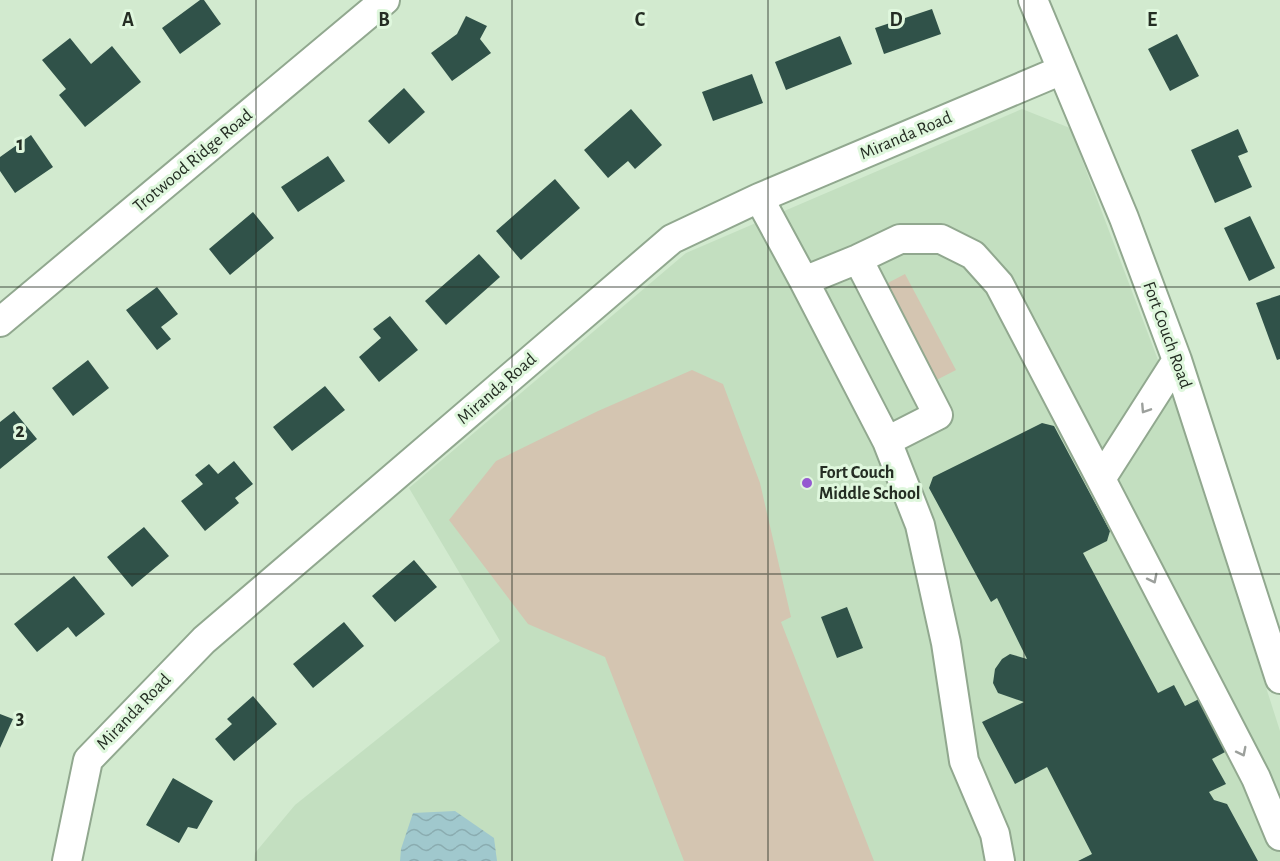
<svg xmlns="http://www.w3.org/2000/svg" width="1280" height="861" viewBox="0 0 1280 861" font-family="'Alegreya Sans',sans-serif">
  <defs>
    <pattern id="water-waves" width="16" height="10" patternUnits="userSpaceOnUse" patternTransform="scale(1.5)"><rect width="16" height="10" fill="#a0c8cd"/><path d="M0 5q4-4 8 0t8 0" fill="none" stroke="#8aacb0"/></pattern>
  </defs>
  <rect width="100%" height="100%" fill="#d2eacf"/>
  <path fill="#c3dfc0" d="M1022,109l48,19 107,282 103,321v130h-1026l1,-8 40,-48 205,-164 -91,-153 277,-235z"/>
  <path fill="#d4c5b1" d="M905,274l51,96 -41,21 -50,-96z
    M692,370l31,14 37,99 31,134 -10,5 93,239h-190l-79,-204 -77,-33 -79,-104 47,-59 102,-50z"/>
  <path fill="url(#water-waves)" d="M455,811l39,27 3,23h-97l1,-12 12,-36z"/>
  <path fill="#305249" d="M200,0h4l17,24 -41,30 -18,-26z
    M932,9l9,25 -57,20 -9,-26z
    M466,16l21,10 -7,13 11,14 -39,28 -21,-28 26,-19z
    M1177,34l22,42 -29,15 -22,-42z
    M840,36l12,28 -66,26 -11,-28z
    M70,38l21,26 21,-18 29,36 -56,45 -26,-32 7,-6 -24,-29z
    M752,74l11,29 -50,18 -11,-29z
    M404,88l21,24 -36,32 -21,-23z
    M631,109l31,36 -27,24 -7,-8 -20,17 -24,-28z
    M1238,129l10,23 -10,4 14,31 -37,16 -24,-53z
    M31,135l22,32 -38,26 -15,-22v-14z
    M328,156l17,25 -47,31 -17,-25z
    M555,179l25,29 -59,52 -25,-29z
    M253,212l21,26 -44,37 -21,-26z
    M1250,216l25,52 -26,13 -25,-53z
    M479,254l21,23 -54,48 -21,-24z
    M157,287l21,27 -17,13 10,12 -14,11 -31,-40z
    M1280,295v64l-3,1 -21,-57z
    M390,316l28,34 -39,32 -20,-25 22,-19 -8,-9z
    M88,360l21,28 -36,28 -21,-28z
    M325,386l20,24 -53,41 -19,-24z
    M14,411l23,28 -37,30v-47z
    M1042,423l12,3 56,105 -3,10 -24,12 75,140 16,-8 11,21 14,-7 28,52 -15,8 14,25 -17,8 5,8 13,4 31,57h-180l14,-7 -45,-87 -32,17 -33,-62 42,-20 -26,-9 -5,-10 2,-14 7,-10 8,-5 17,5 -30,-61 -6,4 -62,-114 4,-11z
    M234,461l19,23 -18,14 4,5 -34,28 -24,-30 22,-17 -8,-9 14,-11 9,10z
    M144,527l25,29 -37,31 -25,-30z
    M414,560l23,27 -42,35 -23,-26z
    M74,576l31,38 -29,23 -8,-10 -31,25 -23,-28z
    M847,607l16,41 -26,10 -16,-41z
    M344,622l20,24 -51,42 -20,-24z
    M253,696l24,28 -43,37 -19,-22 17,-15 -5,-5z
    M0,714l13,5 -13,29z
    M173,778l40,23 -16,28 -9,-2 -9,16 -33,-18z"/>
  <g fill="none" stroke-linecap="round" stroke-linejoin="round">
    <g stroke="#91a88f" stroke-width="32">
      <path id="minor" d="M1033,0l91,218 53,142 103,319
        M759,198l45,83 83,160 33,84 26,118 18,118 31,73 5,27
        M858,259l80,156 -51,26
        M804,281l54,-22 42,-20h41l32,16 26,29 102,195
        M0,322l385,-322
        M1177,360l-76,119 155,299 24,58
        M67,861l21,-101 116,-120 468,-401 87,-41 303,-128"/>
    </g>
    <use href="#minor" stroke="#fff" stroke-width="28"/>
  </g>
  <defs><path id="oneway-chevron" d="M-2-3.5L2.5 0L-2 3.5" fill="none" stroke-width="1.6" stroke-linecap="round" stroke-linejoin="round" transform="scale(1.5)"/></defs>
  <g stroke="#9ca09c">
    <use href="#oneway-chevron" transform="translate(1145 409) rotate(123)"/>
    <use href="#oneway-chevron" transform="translate(1153 579) rotate(63)"/>
    <use href="#oneway-chevron" transform="translate(1242 752) rotate(63)"/>
  </g>
  <path fill="none" stroke="#242d23" stroke-width="1.5" stroke-opacity="0.55" d="M256,0v861M512,0v861M768,0v861M1024,0v861M0,287h1280M0,574h1280"/>
  <circle fill="#955ad1" stroke="#dff7dd" stroke-width="2" cx="807" cy="483" r="6"/>
  <g text-anchor="middle" dominant-baseline="central" stroke-width="6" stroke-linejoin="round" paint-order="stroke">
    <g font-size="18" fill="#242d23" stroke="#dff7dd">
      <text transform="translate(906 136) rotate(-23)">Miranda Road</text>
      <text transform="translate(193 161) rotate(-40)">Trotwood Ridge Road</text>
      <text transform="translate(1167 335) rotate(70)">Fort Couch Road</text>
      <text transform="translate(497 389) rotate(-41)">Miranda Road</text>
      <text transform="translate(134 712) rotate(-46)">Miranda Road</text>
    </g>
    <g font-size="18" font-weight="bold" fill="#242d23" stroke="#dff7dd" text-anchor="start">
      <text x="819" y="473">Fort Couch<tspan x="819" dy="21">Middle School</tspan></text>
    </g>
  </g>
  <g font-size="20" text-anchor="middle" font-weight="bold" fill="#242d23" stroke="#dff7dd" stroke-width="6" stroke-linejoin="round" paint-order="stroke">
    <text x="128" y="26">A</text>
    <text x="384" y="26">B</text>
    <text x="640" y="26">C</text>
    <text x="896" y="26">D</text>
    <text x="1152" y="26">E</text>
    <text x="20" y="150">1</text>
    <text x="20" y="437">2</text>
    <text x="20" y="724">3</text>
  </g>
</svg>
